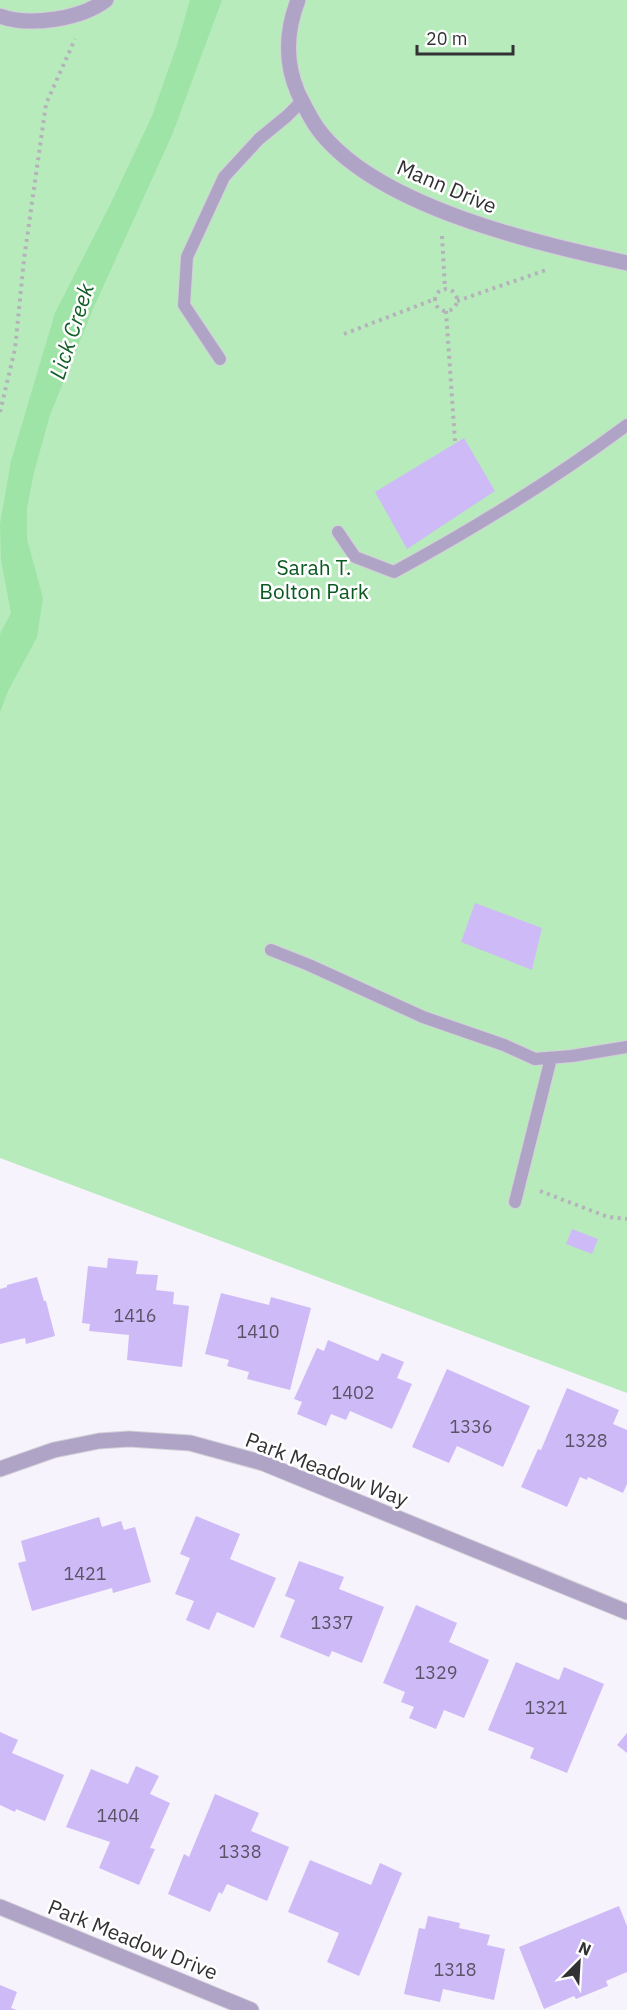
<svg xmlns="http://www.w3.org/2000/svg" width="627" height="2010" viewBox="0 0 627 2010" font-family="'IBM Plex Sans',sans-serif">
  <rect width="100%" height="100%" fill="#f6f3fc"/>
  <path fill="#b7ebbc" d="M0,0h627v1393l-627,-235z"/>
  <path fill="#9ee4a6" d="M190,0h32l-50,135 -79,174 -43,106 -16,57 -7,36v31l16,59 -6,39 -29,54 -8,21v-78l11,-21 -10,-53 -1,-36 11,-63 44,-148 55,-108 42,-89 25,-71z"/>
  <path fill="#cfbaf8" d="M464,438l31,53 -88,58 -32,-57z
    M475,903l67,25 -10,42 -71,-28z
    M572,1229l26,10 -6,15 -26,-10z
    M108,1258l30,3 -2,13 22,1 -2,15 18,2 -1,12 16,2 -7,61 -55,-7 2,-25 -40,-4 1,-7 -8,-1 6,-57 19,2z
    M37,1277l7,24h2l9,35 -29,8 -1,-6 -25,6v-55l7,-2v-2z
    M221,1293l48,12 2,-8 40,11 -21,82 -43,-11 2,-7 -22,-6 2,-6 -24,-6z
    M328,1340l50,21 4,-8 22,9 -7,16 15,6 -20,45 -42,-18 -4,9 -15,-6 -5,12 -29,-12 5,-12 -8,-3 23,-51 7,3z
    M447,1369l83,37 -27,61 -46,-21 -8,17 -37,-16z
    M567,1388l52,22 -6,14 14,6v54l-4,9 -35,-16 -1,3 -7,-3 -13,30 -46,-20 17,-38 3,1z
    M196,1516l44,18 -10,25 46,19 -22,50 -37,-16 -8,18 -23,-10 8,-19 -19,-7 15,-36 -10,-4z
    M99,1517l3,10 19,-6 3,9 11,-3 16,55 -38,11 -1,-5 -80,23 -14,-48 8,-2 -5,-20z
    M299,1561l45,16 -5,12 45,18 -22,56 -30,-12 -3,6 -49,-20 15,-37 -10,-4z
    M416,1605l41,18 -8,19 40,18 -25,58 -20,-8 -8,19 -27,-11 5,-11 -13,-5 4,-10 -22,-9z
    M516,1662l43,18 5,-13 40,17 -37,89 -37,-15 4,-10 -46,-18z
    M0,1732l18,8 -6,13 52,22 -19,46 -29,-12 -1,3 -15,-7z
    M627,1733v20l-10,-8z
    M136,1766l23,10 -9,18 20,9 -20,45 5,1 -16,36 -40,-17 11,-26 -44,-15 25,-58 37,15z
    M215,1794l44,19 -8,18 38,16 -22,54 -40,-17 -5,10 -3,-2 -9,20 -42,-18 16,-40 5,3z
    M310,1860l61,25 9,-22 22,10 -43,103 -32,-14 12,-29 -51,-21z
    M619,1906l8,20v46l-21,9 2,5 -32,13 -2,-3 -30,13 -25,-62z
    M428,1916l32,7 -1,5 31,7 -3,10 18,4 -11,51 -51,-11 -3,13 -36,-8 15,-66 6,1z
    M0,1985l17,7 -6,16 6,2h-17z"/>
  <g fill="none" stroke-linecap="round" stroke-linejoin="round">
    <g stroke="#d3d0d8" stroke-width="14">
      <path id="service" d="M220,359l-36,-54 3,-48 37,-80 35,-38 28,-23 15,-15
        M338,532l17,25 39,15c81,-44 159,-92 233,-147
        M271,950l38,15 114,52 81,28 31,14 37,-3 55,-9
        M515,1202l36,-144"/>
    </g>
    <g stroke="#d3d0d8" stroke-width="17">
      <path id="minor" d="M298,0c-12,31 -13,63 0,93 6,12 12,25 20,36 58,78 218,114 309,134
        M0,16c30,11 81,3 106,-16
        M0,1469l54,-19 45,-9 30,-2 61,4 73,20 364,149
        M0,1907l251,103"/>
    </g>
    <path stroke="#b5b3ba" stroke-width="4" stroke-dasharray="3 4.5" stroke-linecap="butt" d="M442,236l3,53
      M435 300a11 11 0 1 1 22 0a11 11 0 1 1-22 0Z
      M457,301l89,-31
      M446,311l9,130
      M344,334l91,-35
      M0,412l15,-63 9,-90 22,-155 29,-65
      M540,1191l68,26 19,2"/>
    <use href="#service" stroke="#afa4c6" stroke-width="12"/>
    <use href="#minor" stroke="#afa4c6" stroke-width="15"/>
  </g>
  <g text-anchor="middle" dominant-baseline="central" stroke-width="5" stroke-linejoin="round" paint-order="stroke">
    <g font-size="18" fill="#595365">
      <text x="135" y="1315">1416</text>
      <text x="258" y="1331">1410</text>
      <text x="353" y="1392">1402</text>
      <text x="471" y="1426">1336</text>
      <text x="586" y="1440">1328</text>
      <text x="85" y="1573">1421</text>
      <text x="332" y="1622">1337</text>
      <text x="436" y="1672">1329</text>
      <text x="546" y="1707">1321</text>
      <text x="118" y="1815">1404</text>
      <text x="240" y="1851">1338</text>
      <text x="455" y="1969">1318</text>
    </g>
    <g font-size="21" fill="#323134" stroke="#fff">
      <text transform="translate(447 186) rotate(23)">Mann Drive</text>
      <text transform="translate(327 1469) rotate(21)">Park Meadow Way</text>
      <text transform="translate(133 1939) rotate(22)">Park Meadow Drive</text>
    </g>
    <g font-size="21" fill="#0b5921" stroke="#fff">
      <text x="314" y="567">Sarah T.<tspan x="314" dy="24">Bolton Park</tspan></text>
    </g>
    <g font-size="22" font-style="italic" fill="#135d26" stroke="#fff">
      <text transform="translate(71 331) rotate(-72)">Lick Creek</text>
    </g>
  </g>
  <g transform="translate(579 1962) rotate(24)" stroke="#ffffff" stroke-width="4.5" paint-order="stroke">
  <path d="M0-4.5L10 22L0 15L-10 22Z" fill="#323134"/>
  <text y="-9" font-size="16" font-weight="bold" text-anchor="middle" fill="#323134">N</text>
  </g>
  <path d="M417 45v9h96v-9" fill="none" stroke="#323134" stroke-width="3"/>
  <text x="426" y="45" font-size="18" fill="#323134" stroke="#ffffff" stroke-width="4.5" paint-order="stroke">20 m</text>
</svg>
